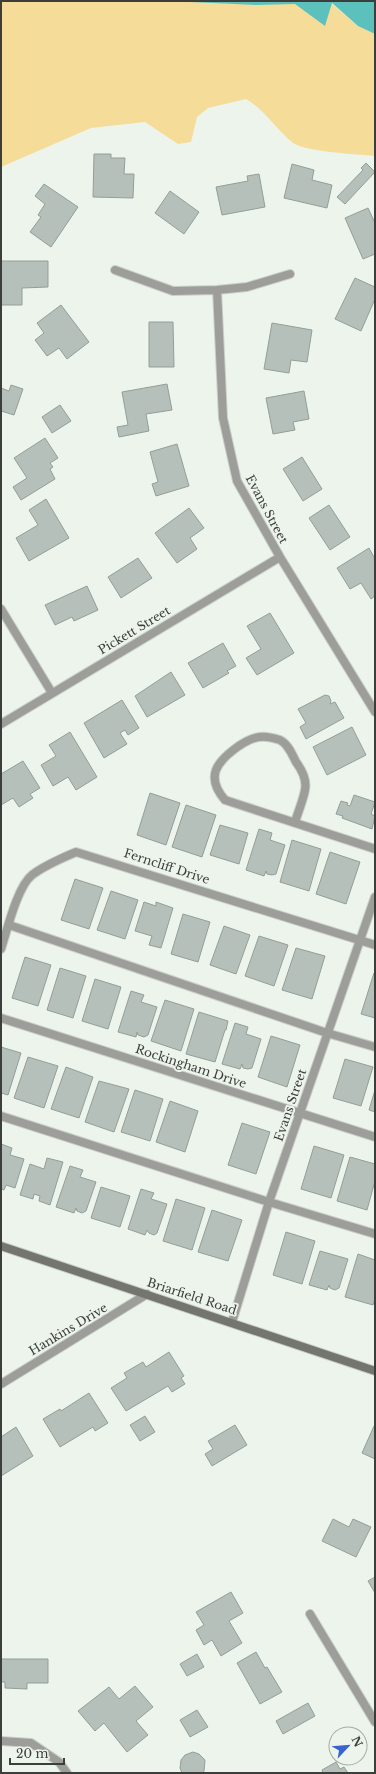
<svg xmlns="http://www.w3.org/2000/svg" width="376" height="1774" viewBox="0 0 376 1774" font-family="'Libre Baskerville',serif">
  <rect width="100%" height="100%" fill="#edf4ec"/>
  <path fill="#f5dd99" d="M1,1h325l5,2 27,23 17,8v122c-17,-2 -70,-4 -82,-13 -17,-14 -28,-33 -47,-44l-38,9 -11,9 -6,25 -13,2 -33,-22 -54,6 -90,39z"/>
  <path fill="#5cc1bc" d="M168,1h207v33l-17,-8 -26,-23 -7,23 -30,-22 -39,1z"/>
  <path fill="#b6c0bb" stroke="#949e99" d="M94,154h17v4h14l-1,16h10l-1,24 -40,-1z
    M366,163l9,9 -30,32 -8,-7 26,-27 -2,-2z
    M292,164l22,6 -2,10 20,5 -5,23 -43,-10z
    M259,174l6,33 -43,8 -6,-28 32,-6 -1,-5z
    M44,184l34,23 -27,40 -21,-15 11,-15 -3,-2 7,-11 -10,-8z
    M170,191l29,21 -15,22 -29,-21z
    M368,208l7,15v31l-12,5 -18,-41z
    M1,261h47v26l-26,1v17h-21z
    M355,278l20,9v12l-14,32 -26,-12z
    M61,305l28,37 -22,17 -8,-11 -12,8 -12,-16 9,-7 -7,-10z
    M149,322h24l1,45h-25z
    M272,323l40,7 -5,32 -16,-2 -2,13 -25,-4z
    M167,384l5,26 -26,4 3,17 -30,6 -2,-10 11,-2 -6,-33z
    M11,385l12,4 -9,26 -13,-4v-23l8,3z
    M304,391l5,28 -16,3 2,8 -22,4 -7,-36z
    M60,405l11,16 -19,12 -10,-16z
    M45,438l13,20 -8,5 3,4 -3,2 5,10 -34,21 -8,-13 14,-9 -13,-20z
    M177,444l12,42 -33,10 -4,-12 6,-2 -8,-30z
    M302,457l20,32 -19,12 -20,-32z
    M46,499l23,39 -40,23 -13,-23 22,-13 -9,-15z
    M329,505l21,32 -20,13 -21,-32z
    M189,508l15,20 -14,10 7,11 -20,14 -22,-30z
    M369,548l6,11v37l-4,3 -10,-16 -11,6 -13,-21z
    M138,558l14,20 -31,20 -13,-21z
    M87,586l11,24 -24,11 -2,-4 -17,8 -10,-20z
    M270,613l24,40 -37,22 -11,-17 15,-9 -14,-23z
    M223,643l13,23 -9,5 2,2 -26,15 -15,-25z
    M171,672l14,23 -38,22 -12,-21z
    M325,695l4,1 2,5 -1,3 5,-2 9,16 -38,21 -6,-12 6,-4 -8,-14z
    M122,700l17,28 -11,7 -3,-5 -5,3 7,11 -23,14 -20,-35z
    M352,727l14,28 -39,20 -14,-28z
    M70,732l27,45 -21,13 -8,-13 -15,9 -12,-21 15,-9 -7,-11z
    M23,761l17,27 -10,6 3,4 -14,9 -6,-9 -12,7v-31z
    M150,793l30,10 -14,42 -29,-10z
    M354,795l21,7 -4,12 4,2 -3,13 -30,-11 1,-2 -7,-2 5,-13 7,2 -1,2 3,1z
    M186,805l30,10 -14,42 -30,-10z
    M220,825l28,8 -9,31 -29,-9z
    M259,829l13,4 -2,7 15,5 -9,29 -4,1 -5,-1 -1,-3 -2,5 -18,-6z
    M292,840l29,9 -12,42 -29,-9z
    M330,852l30,10 -14,42 -30,-10z
    M75,879l28,9 -14,41 -28,-9z
    M111,891l27,9 -13,39 -28,-9z
    M144,902l12,4v-4l17,6 -12,40 -12,-3 3,-9 -17,-5z
    M183,914l27,8 -12,40 -27,-8z
    M224,926l26,9 -14,39 -26,-9z
    M259,936l29,9 -14,41 -29,-10z
    M296,948l29,8 -13,43 -30,-9z
    M25,957l26,8 -13,41 -26,-8z
    M60,968l26,8 -13,42 -26,-8z
    M374,973h1v45l-14,-4z
    M95,979l26,8 -13,42 -26,-8z
    M131,991l13,4 -3,7 16,5 -9,28 -4,2 -6,-2 -1,-3 -1,5 -18,-5z
    M165,1000l29,9 -13,42 -30,-10z
    M199,1012l29,9 -2,9h-1l-10,32 -29,-8z
    M235,1023l13,4 -2,7 15,5 -9,29 -4,1 -5,-1 -1,-4 -2,5 -18,-5z
    M271,1036l29,9 -13,42 -29,-10z
    M1,1047l20,6 -13,42 -7,-2z
    M28,1057l30,9 -14,42 -30,-10z
    M345,1059l28,8 -12,39 -28,-8z
    M66,1067l27,10 -14,41 -28,-9z
    M99,1081l30,8 -15,43 -29,-10z
    M135,1090l28,9 -13,42 -29,-9z
    M375,1090v22l-6,-2z
    M170,1101l28,10 -13,41 -29,-10z
    M242,1123l28,9 -14,42 -28,-9z
    M1,1144l11,4 -2,7 14,4 -9,29 -9,-3 -2,5 -3,-1z
    M314,1146l30,9 -13,43 -30,-9z
    M350,1157l25,7v17l-8,29 -30,-9z
    M47,1158l16,4 -13,43 -11,-4 1,-5 -6,-2 -1,5 -13,-4 10,-31 14,5z
    M70,1166l13,4 -3,7 16,5 -10,29 -4,2 -5,-2 -1,-3 -2,5 -18,-6z
    M101,1187l29,9 -10,31 -29,-9z
    M141,1189l13,4 -3,6 16,5 -10,29 -3,2 -5,-2 -2,-3 -2,5 -17,-6z
    M176,1199l29,9 -13,42 -29,-9z
    M212,1210l30,10 -14,41 -30,-9z
    M286,1232l29,9 -13,43 -29,-9z
    M320,1251l28,8 -9,29 -4,2 -5,-2 -1,-3 -2,5 -18,-5z
    M358,1254l17,6v39l-2,6 -28,-8z
    M169,1352l15,24 -3,2 4,6 -13,8 -4,-6 -42,25 -15,-23 16,-10 -3,-5 19,-11 3,5z
    M89,1393l19,30 -13,8 -2,-4 -33,20 -17,-28 17,-10 1,2z
    M145,1416l10,16 -15,9 -10,-16z
    M235,1425l12,20 -35,21 -7,-12 8,-5 -5,-8z
    M374,1426l1,1v32l-13,-6z
    M16,1427l17,29 -32,20v-39z
    M333,1519l16,8 4,-8 18,8 -15,30 -34,-16z
    M375,1577v16l-7,-12z
    M231,1592l12,21 -14,8 13,22 -21,13 -9,-16 -8,5 -8,-15 8,-5 -8,-13z
    M256,1652l9,16 2,-1 15,25 -22,12 -23,-41z
    M197,1654l7,13 -17,9 -7,-12z
    M1,1659h47v24h-21v6l-22,-1v-6h-4z
    M135,1686l18,21 -17,14 12,14 -21,17 -23,-29 -9,8 -17,-20 31,-24 10,12z
    M308,1703l7,13 -32,18 -7,-13z
    M197,1710l11,17 -18,10 -10,-17z
    M193,1752l6,2 6,6 -1,11 -1,2h-21l-2,-5 1,-8 4,-5z
    M336,1762l4,7 4,-2 4,6h-25l-1,-3z"/>
  <g fill="none" stroke-linecap="round" stroke-linejoin="round">
    <g stroke="#c9d0c8" stroke-width="10">
      <path id="service" d="M295,822c3,-10 8,-21 10,-32 2,-10 -3,-20 -9,-28 -4,-8 -8,-18 -16,-22 -6,-2 -15,-4 -21,-3 -14,2 -38,20 -43,33 -4,11 2,22 9,30l150,49
        M9,925l318,108 48,14
        M1,1116l268,86 106,32"/>
    </g>
    <g stroke="#c9d0c8" stroke-width="10">
      <path id="minor" d="M115,270l58,21 44,-1 30,-3 43,-13
        M217,290l6,128 14,63 43,76 95,155
        M1,609l51,84
        M1,724l279,-167
        M1,949c6,-18 16,-62 31,-74 13,-10 30,-17 44,-23l299,93
        M1,1018l374,119
        M232,1322l37,-120 106,-305
        M1,1384l146,-90
        M310,1614l65,108
        M1,1741l30,2 28,19 8,11"/>
    </g>
    <g stroke="#c9d0c8" stroke-width="10">
      <path id="secondary" d="M1,1246l374,125"/>
    </g>
    <use href="#service" stroke="#9d9d99" stroke-width="8"/>
    <use href="#minor" stroke="#9d9d99" stroke-width="8"/>
    <use href="#secondary" stroke="#74756f" stroke-width="8"/>
  </g>
  <g text-anchor="middle" dominant-baseline="central" stroke-width="4" stroke-linejoin="round" paint-order="stroke">
    <g font-size="12" fill="#3b3e3a" stroke="#edf4ec">
      <text transform="translate(267 509) rotate(62)">Evans Street</text>
      <text transform="translate(134 630) rotate(-31)">Pickett Street</text>
      <text transform="translate(167 866) rotate(18)">Ferncliff Drive</text>
      <text transform="translate(191 1066) rotate(18)">Rockingham Drive</text>
      <text transform="translate(290 1105) rotate(-71)">Evans Street</text>
      <text transform="translate(192 1296) rotate(18)">Briarfield Road</text>
      <text transform="translate(68 1329) rotate(-31)">Hankins Drive</text>
    </g>
  </g>
  <rect width="376" height="1774" fill="none" stroke="#3b3e3a" stroke-width="4"/>
  <g transform="translate(348 1746) rotate(64)"><circle r="19" fill="#edf4ec" stroke="#a6aba5"/>
  <path d="M0-3L7 15L0 10L-7 15Z" fill="#3b62d3"/>
  <text y="-6" font-size="11" font-weight="bold" text-anchor="middle" fill="#3b3e3a">N</text>
  </g>
  <path d="M10 1758v6h54v-6" fill="none" stroke="#3b3e3a" stroke-width="2"/>
  <text x="16" y="1758" font-size="12" fill="#3b3e3a" stroke="#edf4ec" stroke-width="3" paint-order="stroke">20 m</text>
</svg>
